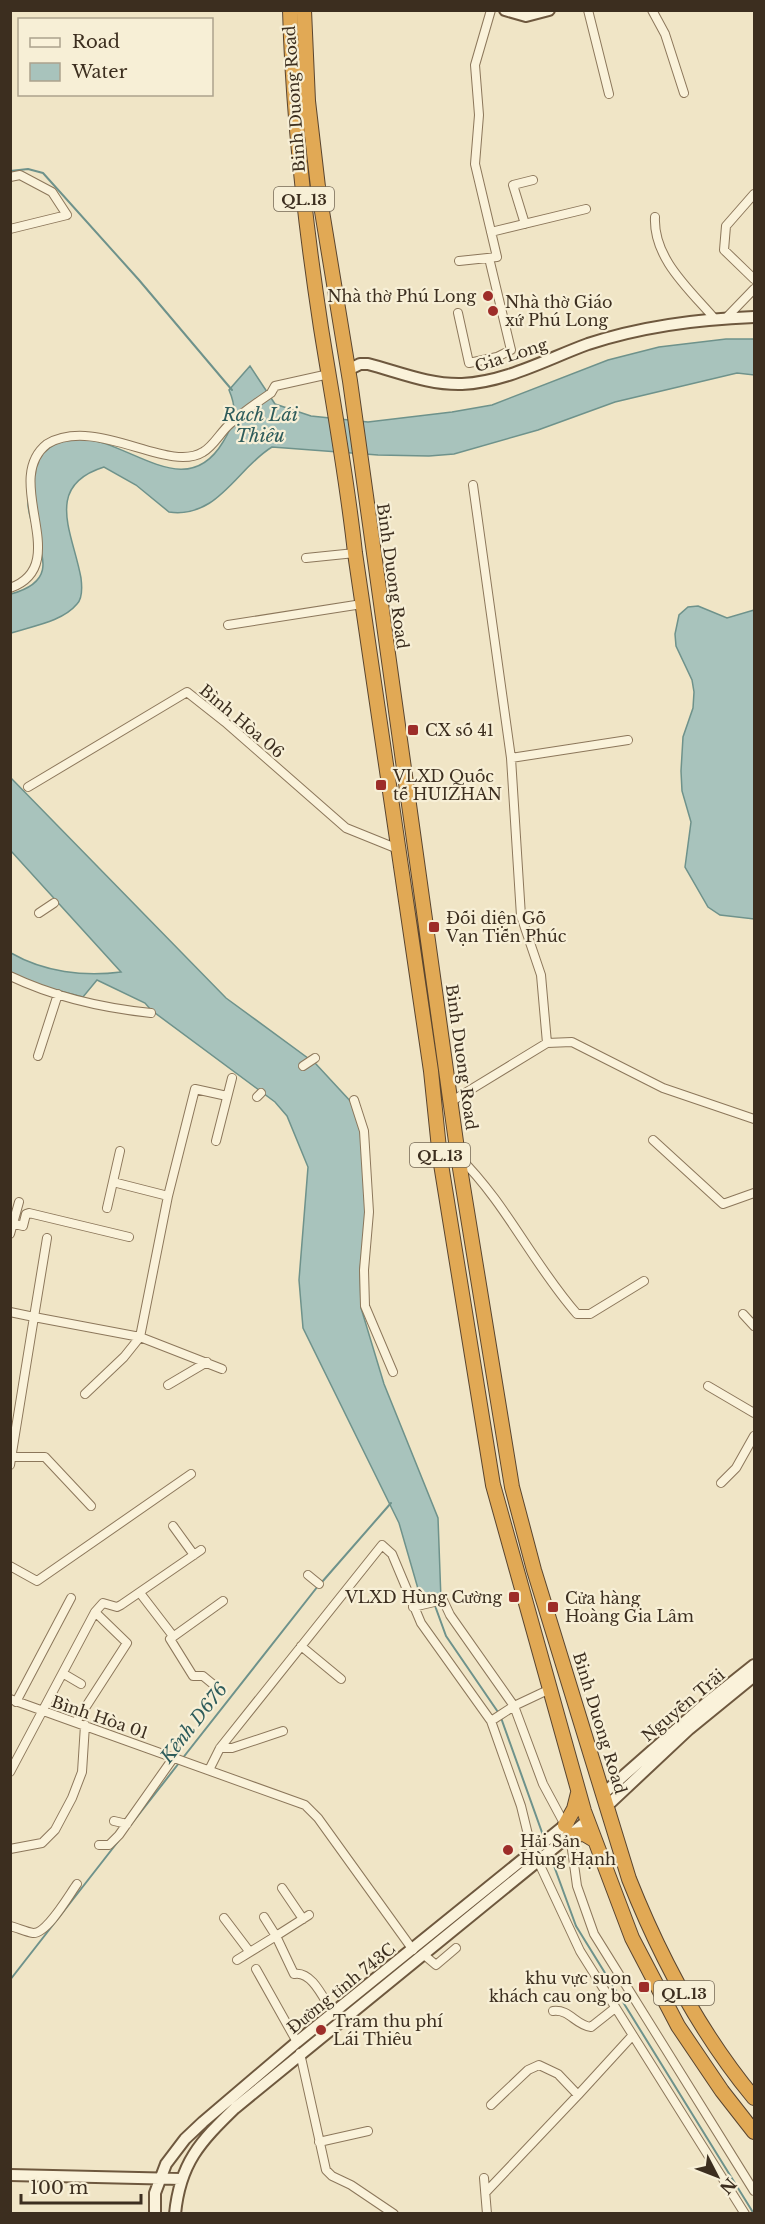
<svg xmlns="http://www.w3.org/2000/svg" width="765" height="2224" viewBox="0 0 765 2224" font-family="'Libre Baskerville',serif">
  <rect width="100%" height="100%" fill="#f0e5c6"/>
  <path fill="#a8c3bc" stroke="#6e928b" stroke-width="1.5" d="M726,339h28v36l-17,-2 -122,29 -77,28 -84,24 -25,2 -51,-1 -106,-8c-35,21 -54,72 -103,65l-33,-27 -32,-18c-61,19 -31,66 -23,111 1,8 2,20 -4,26 -15,18 -45,22 -66,29v-39c58,-16 20,-52 17,-89 0,-14 2,-29 4,-42 14,-13 27,-26 47,-25 52,3 107,66 144,4 12,-19 15,-31 6,-52l21,-24 25,38 36,12 57,6 84,-10 40,-7 116,-45 51,-13z
    M698,606l29,12 27,-8v309l-34,-4 -12,-8 -23,-40 6,-45 -9,-31 -1,-20 2,-34 10,-29 1,-16 -2,-12 -16,-34 -1,-12 4,-19 9,-8z
    M10,777l216,221 90,66 36,39 9,28 5,83 -6,56 1,38 23,76 54,134 3,82 -18,6 -24,-83 -96,-195 -4,-48 9,-113 -21,-51 -12,-14 -124,-92 -6,-7 -48,-23 -14,17 -50,-13 -22,-11v-20c33,19 73,24 110,19l-110,-121z"/>
  <g fill="none" stroke-linecap="round" stroke-linejoin="round">
    <path stroke="#6e928b" stroke-width="2" d="M10,171l18,-2 15,4 96,107 93,110
      M322,1582l69,-79
      M434,1603l12,33 54,79 44,123
      M182,1759l136,-173
      M129,1827l50,-64
      M550,1855l26,71 178,288
      M10,1980l110,-141"/>
    <g stroke="#8c775b" stroke-width="10">
      <path id="street" d="M588,10l21,84
        M652,10l13,24 19,59
        M10,177l10,-2 32,17 15,23 -57,14
        M754,194l-28,32 -2,24 30,29
        M655,217c-2,41 34,72 59,101
        M525,224l-12,-39 20,-5
        M491,232l95,-23
        M459,261l38,-4 -22,-93 4,-49 -4,-50 16,-55
        M458,313l11,50 28,-6 14,-7 -22,-92
        M726,318l28,-29
        M473,485l38,273 10,158 20,59 6,68
        M306,558l49,-5
        M10,588c65,-23 -10,-107 37,-144 49,-29 121,30 156,8 11,-6 18,-21 28,-29 12,-11 27,-21 40,-30l4,-7 54,-12
        M228,625l134,-21
        M511,758l117,-18
        M28,787l159,-95 38,30 121,106 52,21
        M39,913l15,-10
        M10,976c44,21 93,32 141,37
        M38,1056l20,-62
        M303,1066l12,-8
        M257,1097l4,-4
        M354,1100l10,31 5,81 -5,58 1,36 28,66
        M452,1101l95,-58 25,-1 91,46 91,31
        M653,1140l70,64 31,-11
        M216,1141l16,-63
        M459,1157c47,46 74,107 118,157h13l54,-33
        M113,1182l55,14
        M107,1208l13,-57
        M10,1223l13,3 3,-12 3,-1 100,24
        M10,1234l9,-32
        M10,1312l24,5 13,-79
        M743,1314l11,12
        M168,1385l39,-23
        M708,1386l46,27
        M85,1394l39,-37 16,-20 28,-141 27,-107 32,7
        M13,1457h32l46,49
        M10,1465l24,-148 106,20 82,32
        M721,1483l15,-15 18,-32
        M173,1526l21,29
        M10,1566l27,15 154,-107
        M308,1575l11,9
        M140,1593l33,43
        M413,1607l30,-7 7,15 64,91 29,78 22,41
        M301,1646l40,33
        M64,1674l17,10
        M220,1690l-17,-14h-10l-23,-37 53,-38
        M10,1699l295,106 13,13 95,132
        M16,1702l55,-104
        M491,1721l23,-15 34,-16
        M76,1722l51,-79 -32,-31 8,-9 14,4 4,-2 80,-55
        M220,1748h12l51,-17
        M209,1770l11,-22 162,-203 10,9 29,69 70,98 30,85 11,45
        M10,1772l85,-160
        M114,1821l13,3
        M570,1835l7,51 17,48 160,257
        M99,1845h10l10,-10 55,-78
        M10,1849l32,-6 13,-13 17,-32 10,-26 3,-47
        M538,1861l42,90 165,263
        M282,1888l21,31
        M264,1917l12,19 33,-21
        M224,1918l25,33
        M10,1926c8,2 16,6 23,7 14,1 36,-38 44,-49
        M423,1954l13,11 20,-17
        M237,1960l39,-24 18,38c18,-4 30,26 39,39
        M256,1969l41,73
        M553,2011c17,-2 22,14 38,16l24,-19
        M300,2053l26,117 6,6 19,9 43,29
        M491,2105l37,-35 11,-5 19,9 20,21 54,-59
        M319,2142l49,-11
        M484,2178l3,36
        M486,2192l92,-97"/>
    </g>
    <g stroke="#6e583e" stroke-width="14">
      <path id="secondary" d="M505,10l21,6 23,-6
        M348,370l12,-6h8c31,8 61,21 94,20 44,-2 85,-25 126,-40 55,-18 109,-25 166,-27
        M604,1793l101,-89 49,-39
        M608,1805l81,-76 65,-53
        M10,2175l171,4
        M155,2214v-21l11,-29 19,-25 18,-17 94,-80 272,-220
        M175,2214c5,-51 25,-72 60,-106l352,-287"/>
    </g>
    <g stroke="#5a452f" stroke-width="16">
      <path id="highway" d="M290,10c3,107 15,213 31,318 12,75 26,150 34,225l76,518 9,87 53,327 91,326 48,127 46,88 44,65 32,41
        M304,10l4,91 10,86 32,194 108,775 54,331 22,83 95,309c31,78 72,155 125,219
        M565,1825l9,-16 4,-16
        M570,1835l14,-1 10,6"/>
    </g>
    <use href="#street" stroke="#faf2da" stroke-width="8"/>
    <use href="#secondary" stroke="#faf2da" stroke-width="10"/>
    <use href="#highway" stroke="#e1a955" stroke-width="14"/>
  </g>
  <g fill="#9d2d29" stroke="#f7efd6" stroke-width="2">
    <circle cx="488" cy="296" r="6"/>
    <circle cx="493" cy="311" r="6"/>
    <rect x="407" y="724" width="12" height="12" rx="3"/>
    <rect x="375" y="779" width="12" height="12" rx="3"/>
    <rect x="428" y="921" width="12" height="12" rx="3"/>
    <rect x="508" y="1591" width="12" height="12" rx="3"/>
    <rect x="547" y="1601" width="12" height="12" rx="3"/>
    <circle cx="508" cy="1850" r="6"/>
    <rect x="638" y="1981" width="12" height="12" rx="3"/>
    <circle cx="321" cy="2030" r="6"/>
  </g>
  <g text-anchor="middle" dominant-baseline="central" stroke-width="4.5" stroke-linejoin="round" paint-order="stroke">
    <g fill="#f7efd6" stroke="#746856" stroke-width="1.5">
      <rect x="274" y="187" width="60" height="24" rx="4.5"/>
      <rect x="410" y="1143" width="60" height="24" rx="4.5"/>
      <rect x="654" y="1981" width="60" height="24" rx="4.5"/>
    </g>
    <g font-size="15" font-weight="bold" fill="#3c2e1f">
      <text x="304" y="199">QL.13</text>
      <text x="440" y="1155">QL.13</text>
      <text x="684" y="1993">QL.13</text>
    </g>
    <g font-size="16" fill="#3c2e1f" stroke="#f7efd6">
      <text transform="translate(294 99) rotate(-94)">Binh Duong Road</text>
      <text transform="translate(511 355) rotate(-18)">Gia Long</text>
      <text transform="translate(393 576) rotate(82)">Binh Duong Road</text>
      <text transform="translate(242 721) rotate(40)">Bình Hòa 06</text>
      <text transform="translate(462 1057) rotate(82)">Binh Duong Road</text>
      <text transform="translate(683 1705) rotate(-40)">Nguyễn Trãi</text>
      <text transform="translate(100 1717) rotate(19)">Bình Hòa 01</text>
      <text transform="translate(600 1723) rotate(73)">Binh Duong Road</text>
      <text transform="translate(341 1988) rotate(-39)">Đường tỉnh 743C</text>
    </g>
    <g font-size="16" fill="#3c2e1f" stroke="#f7efd6" text-anchor="start">
      <text x="476" y="296" text-anchor="end">Nhà thờ Phú Long</text>
      <text x="505" y="302">Nhà thờ Giáo<tspan x="505" dy="18">xứ Phú Long</tspan></text>
      <text x="425" y="730">CX số 41</text>
      <text x="393" y="776">VLXD Quốc<tspan x="393" dy="18">tế HUIZHAN</tspan></text>
      <text x="446" y="918">Đối diện Gỗ<tspan x="446" dy="18">Vạn Tiến Phúc</tspan></text>
      <text x="502" y="1597" text-anchor="end">VLXD Hùng Cường</text>
      <text x="565" y="1598">Cửa hàng<tspan x="565" dy="18">Hoàng Gia Lâm</tspan></text>
      <text x="520" y="1841">Hải Sản<tspan x="520" dy="18">Hùng Hạnh</tspan></text>
      <text x="632" y="1978" text-anchor="end">khu vực suon<tspan x="632" dy="18">khách cau ong bo</tspan></text>
      <text x="333" y="2021">Trạm thu phí<tspan x="333" dy="18">Lái Thiêu</tspan></text>
    </g>
    <g font-size="18" font-style="italic" fill="#2e5c5b" stroke="#f7efd6">
      <text x="260" y="415">Rạch Lái<tspan x="260" dy="21">Thiêu</tspan></text>
      <text transform="translate(194 1723) rotate(-52)">Kênh D676</text>
    </g>
  </g>
  <rect width="765" height="2224" fill="none" stroke="#3c2e1f" stroke-width="24"/>
  <rect x="18" y="18" width="195" height="78" fill="#f7efd6" stroke="#aca28d" stroke-width="1.5"/>
  <rect x="30" y="38" width="30" height="9" fill="#faf2da" stroke="#aca28d" stroke-width="1.5"/>
  <text x="72" y="48" font-size="18" fill="#3c2e1f">Road</text>
  <rect x="30" y="63" width="30" height="18" fill="#a8c3bc" stroke="#aca28d" stroke-width="1.5"/>
  <text x="72" y="78" font-size="18" fill="#3c2e1f">Water</text>
  <g transform="translate(717 2176) rotate(132)" stroke="#f7efd6" stroke-width="4.5" paint-order="stroke">
  <path d="M0-4.5L10 22L0 15L-10 22Z" fill="#3c2e1f"/>
  <text y="-9" font-size="16" font-weight="bold" text-anchor="middle" fill="#3c2e1f">N</text>
  </g>
  <path d="M21 2194v9h120v-9" fill="none" stroke="#3c2e1f" stroke-width="3"/>
  <text x="30" y="2194" font-size="18" fill="#3c2e1f" stroke="#f7efd6" stroke-width="4.5" paint-order="stroke">100 m</text>
</svg>
